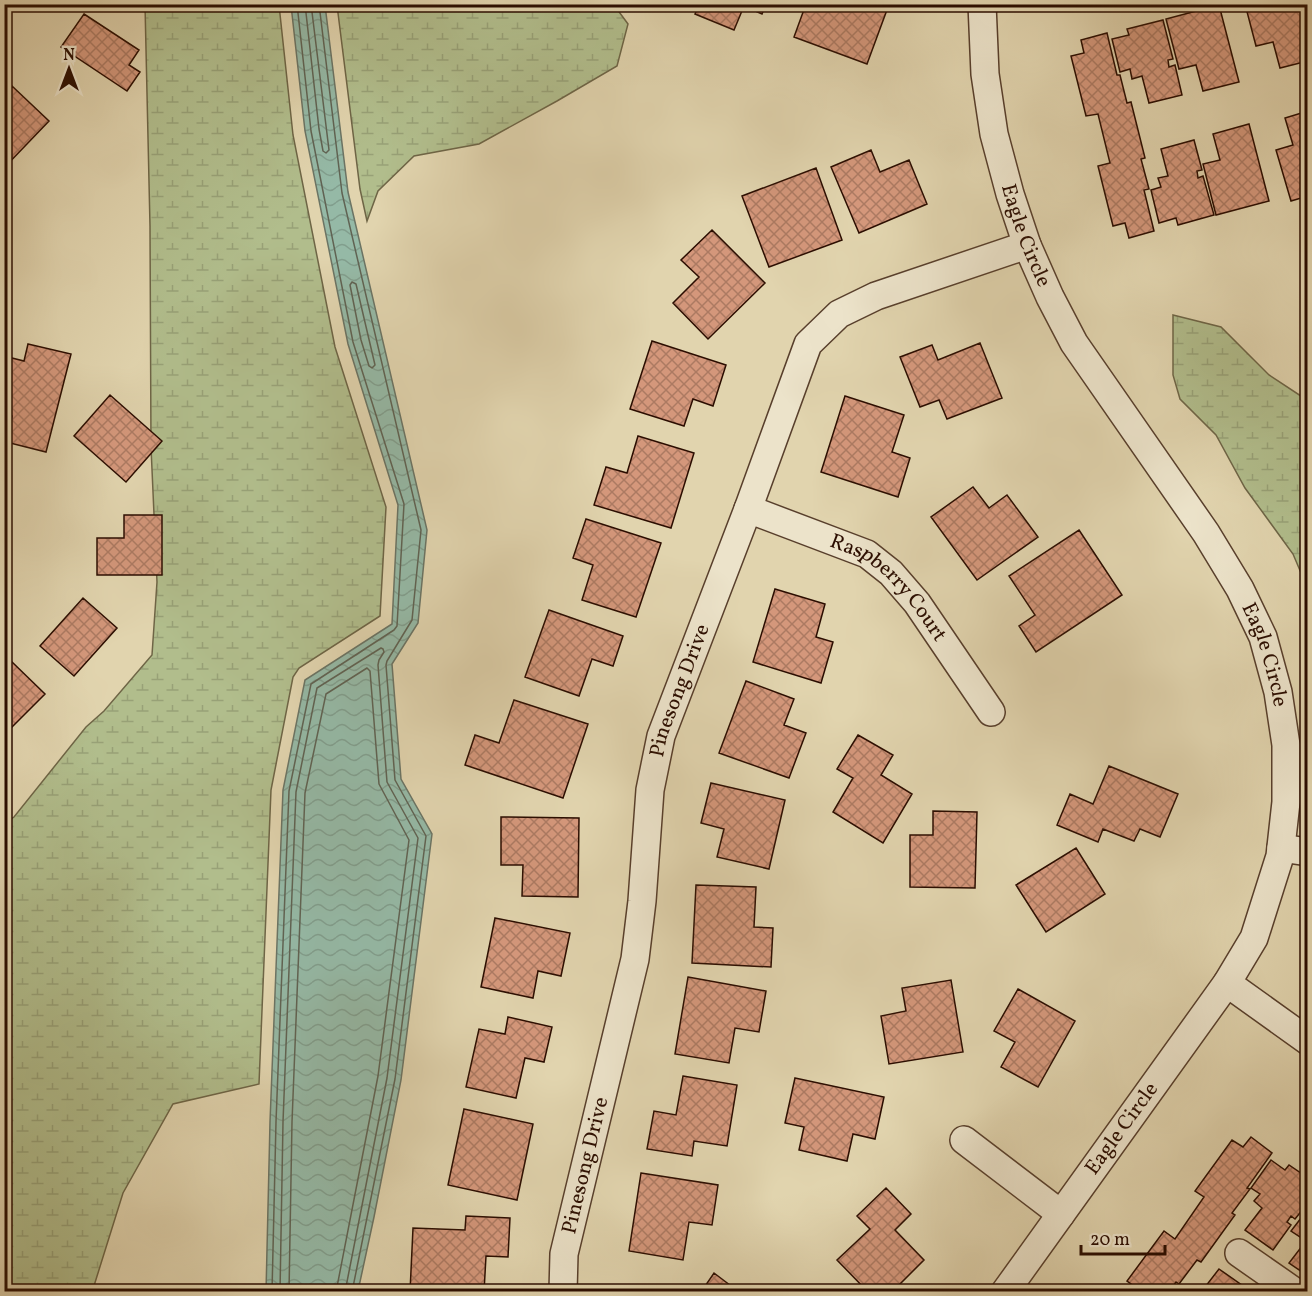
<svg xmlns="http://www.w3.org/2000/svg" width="1312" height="1296" viewBox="0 0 1312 1296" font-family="Vollkorn,serif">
  <defs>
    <pattern id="wetland-marsh" width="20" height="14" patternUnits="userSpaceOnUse" patternTransform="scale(1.5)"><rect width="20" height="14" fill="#b1bd8c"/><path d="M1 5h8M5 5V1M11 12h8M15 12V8" fill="none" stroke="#98a177"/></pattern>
    <pattern id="water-waves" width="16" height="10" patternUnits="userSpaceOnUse" patternTransform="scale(1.5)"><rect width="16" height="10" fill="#95b9a6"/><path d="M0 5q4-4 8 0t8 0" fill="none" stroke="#819e8d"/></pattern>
    <pattern id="building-cross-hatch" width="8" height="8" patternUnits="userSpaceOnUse" patternTransform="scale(1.5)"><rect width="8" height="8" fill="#d4977b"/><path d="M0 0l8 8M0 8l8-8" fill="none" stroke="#ac7a62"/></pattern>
  </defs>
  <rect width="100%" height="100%" fill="#e1d4ae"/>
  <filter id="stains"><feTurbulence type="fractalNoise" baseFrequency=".00333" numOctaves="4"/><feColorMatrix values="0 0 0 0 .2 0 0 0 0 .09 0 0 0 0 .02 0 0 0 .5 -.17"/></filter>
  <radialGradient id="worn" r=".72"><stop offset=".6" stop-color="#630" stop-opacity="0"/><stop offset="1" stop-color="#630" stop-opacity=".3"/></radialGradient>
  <path fill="url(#wetland-marsh)" stroke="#6e6546" stroke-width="1.5" d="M145,5h134l14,130 42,212 51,160 -6,109 -81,52 -6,9 -22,113 -12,294 -86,20 -50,89 -30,96 -2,2 -86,1v-469l9,-6 72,-90 18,-16 48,-56 5,-73 -6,-135 -1,-221z
    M337,5h277l14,19 -11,42 -60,35 -78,43 -65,12 -36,35 -11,30 -7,-32z
    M1173,315l48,12 48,48 38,25v187l-14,-33 -48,-66 -29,-53 -36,-36 -7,-24z"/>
  <path fill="url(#water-waves)" stroke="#6b7464" stroke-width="1.5" d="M325,5l23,187 79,338 -9,93 -26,41 9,115 31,55 -31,246 -27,137 -16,74 -92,1 4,-170 13,-332 22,-110 87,-56 6,-119 -50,-161 -43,-213 -14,-126z"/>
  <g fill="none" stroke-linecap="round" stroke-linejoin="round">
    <path stroke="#606353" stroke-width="1.5" d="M305,4l14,125 4,22 3,2 3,-3 -18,-146
      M319,4l23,189 79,337 -9,90 -25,41 -1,4 9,115 31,56 -31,243 -43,213
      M352,282l4,2 19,81 -3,3 -3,-2 -8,-26 -11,-55z
      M272,1292l4,-170 13,-331 22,-107 83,-54 3,-4 7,-122 -51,-162 -42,-211 -14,-127
      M280,1292l3,-170 13,-330 21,-104 64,-40 2,1 1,3 -5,8 -1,5 9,117 31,56 -31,240 -42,214
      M289,1292l3,-170 13,-329 21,-99 41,-26 3,3 9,113 30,56 -31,236 -42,216"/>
  </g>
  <path fill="url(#building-cross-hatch)" stroke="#2b0d00" stroke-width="1.5" d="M699,4h67l-4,10 -18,-8 -10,24 -39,-16z
    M806,4h76l6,3 -21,57 -73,-27z
    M1245,4h55l8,29v28l-28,7 -7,-26 -17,4z
    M1219,5l20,77 -36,9 -7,-26 -17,4 -13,-50z
    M84,14l55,36 -10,15 11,7 -13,19 -66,-44z
    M1163,20l10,39 -5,1 1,7 6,-2 7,30 -33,8 -7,-27 -10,3 -2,-10 -10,3 -8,-33 17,-4 -2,-6z
    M1107,33l10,42h3l7,28 4,-1 14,56 -4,1 8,30 -5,1 10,41 -25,7 -4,-15 -12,3 -15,-60 12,-3 -12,-49 -12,2 -15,-60 13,-3 -3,-13z
    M12,86l37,35 -45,47v-74z
    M1308,111v85l-17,5 -15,-51 17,-5 -8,-27z
    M1249,124l20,77 -53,14 -13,-51 17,-4 -7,-26z
    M1194,140l8,30 -5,1 1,7 5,-2 11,39 -36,10 -2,-7 -17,5 -8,-33 10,-3 -3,-9 10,-2 -7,-27z
    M871,150l9,22 29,-12 18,44 -68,29 -28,-66z
    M816,168l26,72 -73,27 -27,-71z
    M712,230l53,53 -57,56 -35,-36 26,-26 -18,-17z
    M652,341l74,24 -13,41 -20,-7 -9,27 -54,-17z
    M980,343l22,55 -55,21 -8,-19 -19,7 -20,-50 32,-12 6,15z
    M28,344l43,10 -25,98 -40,-10 6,-26 -8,-2v-58l20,5z
    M110,395l52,46 -36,41 -52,-46z
    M845,396l59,19 -12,37 18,6 -12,39 -77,-25z
    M638,436l56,17 -23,75 -77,-23 12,-38 21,6z
    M973,487l16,21 18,-13 31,42 -61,43 -46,-63z
    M124,515h38v60h-65v-37h27z
    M586,519l75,24 -25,74 -54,-17 11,-35 -20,-7z
    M1079,530l43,65 -86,57 -17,-26 16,-11 -26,-39z
    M775,589l50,15 -9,33 17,5 -12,41 -68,-21z
    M83,598l34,30 -43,48 -34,-30z
    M549,610l74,26 -10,30 -21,-7 -13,37 -54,-19z
    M11,661l34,33 -41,41v-67z
    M746,681l48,18 -10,26 22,8 -17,45 -70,-25z
    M514,700l74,24 -25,74 -98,-33 10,-30 24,8z
    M858,735l35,20 -12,20 31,19 -29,49 -50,-31 20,-34 -16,-9z
    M1109,766l69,28 -18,43 -20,-8 -6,12 -31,-12 -5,13 -41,-17 13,-31 23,10z
    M711,783l74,17 -16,69 -52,-12 7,-28 -23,-6z
    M933,811l44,1 -2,76 -65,-1v-52h23z
    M501,817l78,1 -1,79 -56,-1 1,-31h-22z
    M1076,848l29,46 -59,38 -30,-47z
    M696,885l60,2 -2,40 19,1 -2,39 -79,-4z
    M495,918l75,15 -9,43 -23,-5 -5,27 -52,-11z
    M688,977l78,14 -7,41 -24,-4 -6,35 -54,-9z
    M951,980l12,72 -74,12 -8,-48 25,-5 -4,-23z
    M1018,989l57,32 -37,66 -37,-20 14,-25 -21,-11z
    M508,1017l44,10 -8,35 -19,-4 -9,40 -50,-11 13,-58 26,5z
    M683,1076l54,9 -10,61 -33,-5 -2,15 -45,-7 7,-38 22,4z
    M795,1078l89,19 -9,42 -22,-5 -6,27 -48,-11 5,-23 -19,-4z
    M464,1109l69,15 -16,76 -69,-15z
    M1251,1137l21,16 -25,35 3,1 -18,24 3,2 -34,47 -4,-2 -18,24 -3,-2 -7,10h-33l2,-3 -11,-8 37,-50 11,8 29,-42 -9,-6 37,-51 11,7z
    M1271,1160l14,10 4,-5 19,13v25l-13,16 -4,-3 -4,6 4,3 -18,25 -28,-20 17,-22 -8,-7 6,-7 -9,-6z
    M641,1173l77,12 -6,40 -23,-3 -6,38 -54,-9z
    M886,1188l25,26 -16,16 29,30 -32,32h-24l-31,-32 33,-31 -13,-13z
    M1308,1209v67l-19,-13 17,-22 -15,-10z
    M466,1216l44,2 -2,39 -22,-1 -2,36 -62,-2v2h-12l3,-64 52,2z
    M1219,1269l27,19 -3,4h-54l5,-7 8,6z
    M714,1273l25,19h-38z"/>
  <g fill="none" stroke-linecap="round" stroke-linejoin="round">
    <g stroke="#583f2c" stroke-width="30">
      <g id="minor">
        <path id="s1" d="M982,4l3,70 9,60 16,60 17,51 23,52 24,46 132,190 34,56 23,48 15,55 8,53v57l-6,54 -26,82 -27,45 -222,309"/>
        <path id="s2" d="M748,509l119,45 24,19 26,30 74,109"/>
        <path d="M1281,848l27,4"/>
        <path d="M1227,983l81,58"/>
        <path d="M964,1140l97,74"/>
        <path d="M1239,1253l56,39"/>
        <path id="s3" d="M563,1292l1,-38 71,-295 7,-58 8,-111 11,-54 87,-227 60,-165 31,-30 37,-18 151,-51"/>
      </g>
    </g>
    <use href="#minor" stroke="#ece3ca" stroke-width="27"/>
  </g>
  <g text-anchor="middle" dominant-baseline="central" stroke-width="4.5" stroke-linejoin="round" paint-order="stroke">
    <g font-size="21" fill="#2b0d00" stroke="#ece3ca">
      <text stroke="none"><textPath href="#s1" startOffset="237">Eagle Circle</textPath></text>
      <text stroke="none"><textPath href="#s2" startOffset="165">Raspberry Court</textPath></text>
      <text stroke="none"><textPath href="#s1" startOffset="723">Eagle Circle</textPath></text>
      <text stroke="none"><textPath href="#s3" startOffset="615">Pinesong Drive</textPath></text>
      <text transform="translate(1122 1129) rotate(-54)">Eagle Circle</text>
      <text stroke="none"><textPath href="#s3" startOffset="129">Pinesong Drive</textPath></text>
    </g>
  </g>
  <rect width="1312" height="1296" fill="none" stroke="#e1d4ae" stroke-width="24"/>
  <rect x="6" y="6" width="1300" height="1284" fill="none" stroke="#2b0d00" stroke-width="3"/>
  <rect x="12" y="12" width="1288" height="1272" fill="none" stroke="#2b0d00" stroke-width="1.5"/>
  <g transform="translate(69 69)" stroke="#ece3ca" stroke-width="4.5" paint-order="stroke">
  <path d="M0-4.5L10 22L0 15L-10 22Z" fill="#2b0d00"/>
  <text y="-9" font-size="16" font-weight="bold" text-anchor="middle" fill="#2b0d00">N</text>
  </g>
  <path d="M1081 1245v9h84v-9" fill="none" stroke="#2b0d00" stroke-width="3"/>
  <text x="1090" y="1245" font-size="18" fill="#2b0d00" stroke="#ece3ca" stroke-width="4.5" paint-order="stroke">20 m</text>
  <rect width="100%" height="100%" filter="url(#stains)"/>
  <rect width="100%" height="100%" fill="url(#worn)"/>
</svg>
